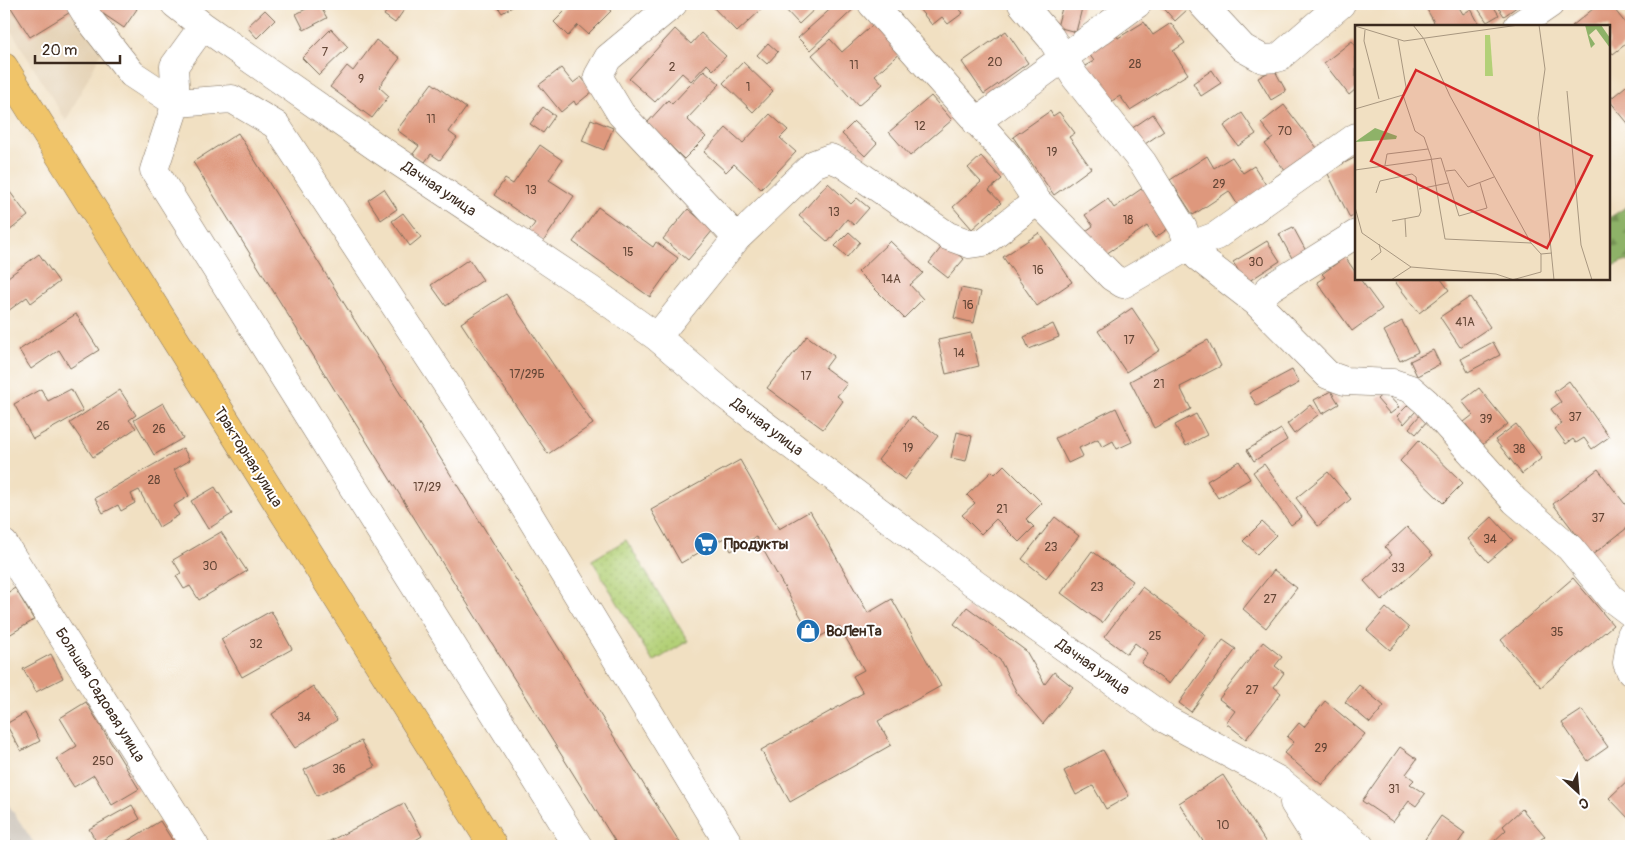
<svg xmlns="http://www.w3.org/2000/svg" width="1635" height="850" viewBox="0 0 1635 850" font-family="Pangolin,sans-serif">
  <defs>
    <pattern id="forest-firs" width="22" height="20" patternUnits="userSpaceOnUse" patternTransform="scale(1.25)"><rect width="22" height="20" fill="#8eb268"/><path d="M5 1l3.5 6h-7zM16 11l3.5 6h-7z" fill="#759155"/></pattern>
    <pattern id="park-dots" width="8" height="8" patternUnits="userSpaceOnUse" patternTransform="scale(1.25)"><rect width="8" height="8" fill="#b3d077"/><path d="M2 2h.1M6 6h.1" fill="none" stroke="#9bb366" stroke-width="1.8" stroke-linecap="round"/></pattern>
  </defs>
  <rect width="100%" height="100%" fill="#fff"/>
  <filter id="ink" filterUnits="userSpaceOnUse"><feTurbulence type="fractalNoise" baseFrequency=".02" numOctaves="2"/><feDisplacementMap in="SourceGraphic" scale="10" xChannelSelector="R" yChannelSelector="G"/><feConvolveMatrix kernelMatrix="1 2 1 2 8 2 1 2 1" color-interpolation-filters="sRGB"/></filter>
  <filter id="wash" filterUnits="userSpaceOnUse"><feTurbulence type="fractalNoise" baseFrequency=".0096" numOctaves="4" result="noise"/><feDisplacementMap in="SourceGraphic" scale="20" xChannelSelector="R" yChannelSelector="G"/><feGaussianBlur stdDeviation="1.12" result="paint"/><feColorMatrix in="noise" values="0 0 0 0 0 0 0 0 0 0 0 0 0 0 0 0 0 1.4 0 .05"/><feComposite in="paint" operator="in"/></filter>
  <g filter="url(#wash)">
    <rect width="100%" height="100%" fill="#f1e0c2"/>
    <path fill="#e4d1b4" d="M4,4h72l26,47 -36,70 -62,-102z"/>
    <path fill="#cbc3b8" d="M4,798l32,48h-32z"/>
    <path fill="url(#forest-firs)" stroke="#646e43" d="M1631,204v58l-8,-1 -14,7v-50z"/>
    <path fill="url(#park-dots)" stroke="#777d4a" d="M626,540l62,101 -35,21 -61,-102z"/>
    <g id="blocks">
      <path fill="#de987d" d="M14,4h54l4,7 -42,26 -20,-31z
        M96,4h34l7,5 -13,19 -31,-21z
        M316,4h3l8,14 -23,12 -8,-16z
        M392,4h10l4,3 -11,16 -11,-8z
        M496,4h21l-15,9z
        M572,4h31l8,7 -23,23 -10,-9 -10,11 -14,-14z
        M710,4h47l5,5 -25,23z
        M789,4h31l-21,20 -15,-16z
        M836,4h23l-49,46 -12,-12z
        M915,4h40l8,9 -15,11 -6,-7 -10,8z
        M1063,4h20l-7,28 -19,-5z
        M1160,4h23l5,5 -13,12z
        M1424,4h33l6,10 8,-5 8,15 -43,2z
        M1475,4h17l7,11 -12,7z
        M1496,4h20l2,2 -14,10z
        M1599,4h11l21,26v10l-18,14 -4,-5v-23h-37z
        M265,10l10,10 -18,18 -10,-11z
        M877,21l26,29 -28,25 8,9 -25,22 -46,-51 18,-16 12,13z
        M1144,22l9,13 18,-12 14,20 -12,8 15,23 -58,36 -10,-14 -13,8 -24,-37 11,-6 -7,-10 28,-18 3,5z
        M331,29l17,18 -29,28 -17,-17z
        M675,29l16,15 10,-11 25,23 -13,14 -6,-6 -16,17 -9,-8 -27,29 -26,-23z
        M1006,31l22,32 -44,31 -22,-32z
        M376,40l24,18 -21,29 10,9 -17,22 -42,-31 17,-21 6,5z
        M1352,41l4,5v43l-7,6 -25,-32z
        M768,43l10,9 -11,12 -10,-9z
        M743,62l30,29 -20,21 -30,-29z
        M561,68l12,15 8,-6 12,14 -17,14 -2,-4 -13,11 -22,-27z
        M1274,69l12,22 -15,9 -13,-22z
        M704,70l16,14 -33,35 19,18 -22,22 -37,-36 21,-23 4,4z
        M1212,70l9,13 -20,13 -8,-13z
        M1631,82v45l-22,-27z
        M432,83l34,25 -17,24 8,6 -17,22 -9,-6 -6,8 -12,-8 6,-8 -22,-16z
        M931,96l21,24 -42,36 -21,-24z
        M1284,105l33,43 -31,24 -21,-28 8,-6 -12,-15z
        M543,107l12,9 -12,17 -13,-9z
        M1050,111l3,5 6,-4 16,21 -6,4 22,31 -37,27 -41,-58z
        M1242,113l14,21 -18,12 -14,-20z
        M770,114l18,16 -8,8 16,14 -35,37 -27,-25 -8,8 -22,-20 22,-24 17,15z
        M1153,114l11,17 -22,15 -11,-17z
        M591,119l22,9 -9,22 -22,-9z
        M854,122l23,21 -12,13 -23,-22z
        M238,133l211,339 233,374h-64l-425,-684z
        M540,145l22,15 -13,20 25,16 -31,46 -14,-10 6,-9 -41,-28 11,-16 8,5z
        M981,156l21,23 -13,11 12,13 -29,26 -19,-22 28,-25 -13,-14z
        M1207,156l7,12 18,-11 11,16 11,-7 14,22 -29,19 -10,-16 -36,24 -23,-35z
        M1356,157v57l-6,4 -23,-46z
        M828,183l23,21 6,-6 12,10 -15,17 -7,-6 -19,23 -29,-26z
        M4,184l24,32 -24,19z
        M1144,187l28,39 -17,12 -8,-12 -44,30 -17,-25 7,-5 -8,-11 23,-16 6,9z
        M384,189l13,20 -16,11 -13,-20z
        M598,207l55,40 3,-5 22,16 -28,39 -77,-55z
        M688,209l25,21 -25,30 -25,-21z
        M403,213l18,24 -11,9 -18,-25z
        M1293,227l13,24 -14,7 -13,-24z
        M849,232l11,10 -13,15 -12,-11z
        M1039,233l33,49 -35,24 -34,-49z
        M890,241l33,32 -13,12 13,14 -19,19 -46,-46z
        M1267,241l13,20 -34,22 -13,-21z
        M944,244l20,15 -16,19 -19,-15z
        M39,254l20,28 -28,21 -4,-6 -23,17v-42l4,5z
        M1345,257l11,16v6h4l22,30 -30,22 -35,-49 8,-5 -3,-3z
        M469,259l14,21 -37,26 -15,-21z
        M1393,279h48l8,11 -30,23z
        M961,288l20,4 -7,31 -20,-5z
        M506,294l87,130 -45,30 -87,-131z
        M1470,297l20,30 -30,20 -20,-30z
        M1132,308l28,42 -34,22 -28,-41z
        M76,314l23,36 -29,18 -11,-18 -28,19 -12,-19z
        M1402,321l16,31 -18,9 -16,-30z
        M1053,324l6,13 -30,12 -5,-12z
        M971,333l8,33 -33,8 -8,-34z
        M807,336l27,20 -9,12 22,16 -10,12 6,5 -20,28 -56,-41z
        M1208,340l13,26 -41,21 11,22 -37,19 -24,-47z
        M1493,342l7,13 -32,17 -7,-13z
        M1433,350l7,14 -23,12 -7,-15z
        M1292,370l7,13 -42,23 -8,-13z
        M1569,381l40,56 -17,12 -8,-11 -8,5 -3,-4 -7,5 -11,-15 7,-5 -11,-15 10,-7 -7,-10z
        M1479,388l29,36 -26,21 -18,-23 9,-7 -11,-14z
        M41,389l7,12 23,-12 12,22 -50,28 -19,-35z
        M120,390l16,25 -7,5 7,8 -43,29 -23,-34z
        M1331,391l8,13 -17,10 -8,-14z
        M1385,392l14,15 -9,7 -13,-15z
        M163,403l20,35 -29,17 -20,-35z
        M1409,404l7,7 -12,13 -7,-8z
        M1310,405l8,10 -24,19 -7,-10z
        M1116,408l16,34 -15,7 -4,-8 -11,6 -4,-8 -19,9 4,8 -15,7 -13,-25z
        M1196,414l11,21 -21,11 -11,-21z
        M1420,415l7,6 -11,13 -7,-6z
        M912,416l26,20 -33,44 -27,-20z
        M1516,424l26,34 -20,16 -27,-34z
        M1281,429l6,11 -33,21 -7,-11z
        M957,432l15,4 -6,25 -15,-3z
        M1419,440l44,43 -20,20 -43,-42z
        M183,448l7,12 -16,10 15,26 -16,10 6,9 -20,12 -20,-37 -8,4 4,9 -14,8 -3,-6 -15,8 -8,-15z
        M740,460l39,69 31,-18 58,102 24,-14 49,87 -63,35 13,24 -101,57 -29,-52 102,-57 -10,-17 11,-6 -25,-44 -25,14 -58,-103 -25,14 -7,-13 -43,25 -30,-53z
        M1239,461l11,18 -32,19 -11,-17z
        M1264,464l38,53 -11,8 -38,-53z
        M1004,465l38,38 -16,16 8,8 -15,15 -23,-23 -15,15 -19,-19 13,-12 -8,-8 25,-24 3,3z
        M1598,469l33,43v13l-39,30 -39,-51z
        M1328,472l23,27 -33,27 -22,-28z
        M215,487l17,27 -24,15 -17,-28z
        M1055,517l24,19 -33,42 -24,-19z
        M1492,517l21,23 -25,22 -20,-23z
        M1262,522l14,13 -19,19 -14,-13z
        M1407,527l26,28 -51,46 -18,-20 28,-26 -7,-8z
        M221,532l26,39 -48,29 -9,-14 -6,3 -8,-13 5,-3 -8,-13z
        M1092,551l41,30 -31,42 -41,-30z
        M1274,570l23,18 -31,40 -23,-19z
        M1573,578l40,47 -72,62 -40,-47z
        M1142,587l64,48 -37,49 -28,-21 7,-10 -13,-10 -8,11 -23,-17z
        M15,588l19,32 -30,18v-43z
        M967,607l59,44 19,33 9,-12 19,15 -30,37 -26,-31 -17,-33 -46,-36z
        M1386,608l23,20 -19,22 -23,-20z
        M271,611l21,38 -50,28 -21,-38z
        M1223,640l13,9 -45,63 -12,-9z
        M1263,642l19,15 -7,9 9,7 -10,14 7,6 -35,46 -20,-16 9,-12 -16,-12z
        M51,654l12,24 -27,14 -13,-23z
        M1359,685l25,21 -14,17 -25,-21z
        M313,686l24,34 -42,28 -23,-34z
        M1325,701l40,33 -43,51 -38,-32 10,-11 -7,-5 12,-14 5,4z
        M86,702l53,87 -27,16 -18,-30 -20,12 -18,-28 21,-13 -17,-28z
        M1582,710l26,37 -20,14 -26,-38z
        M25,713l15,28 -19,10 -15,-27z
        M361,741l14,26 -58,29 -13,-26z
        M1400,747l17,12 -11,15 8,6 -4,4 15,10 -9,12 -7,-5 -16,21 -31,-21z
        M1103,750l26,46 -23,13 -13,-23 -17,9 -12,-24z
        M1223,775l45,71h-62l-27,-43z
        M1631,777v44l-22,-23z
        M404,803l18,33 -16,10h-86z
        M132,805l8,14 -43,24 -8,-14z
        M1522,809l23,27 -12,10h-41l-1,-2 15,-14 -3,-4z
        M1441,816l24,17 -9,13h-33l-2,-1z
        M160,821l16,25h-54l-1,-1z"/>
    </g>
  </g>
  <g filter="url(#ink)">
    <use href="#blocks" fill-opacity="0" stroke="#7b6a57" stroke-width="1"/>
    <g fill="none" stroke-linecap="round" stroke-linejoin="round">
      <g stroke="#7b6a57" stroke-width="29">
        <path id="minor" d="M80,4l9,15 43,55 44,29 -22,67 424,676
          M175,4l28,22 175,122 213,142 66,47 68,58 250,189 192,136 111,60 82,66
          M673,4l-65,54 -10,18 23,38 116,124
          M872,4l135,151 30,46 75,76 11,7 66,-38 27,-10 140,-99
          M1022,4l29,34 24,39 68,86 40,65 6,18 9,11 58,45 72,73 17,6 48,2 18,6 15,13 89,99 55,47 41,50 20,15
          M1202,4l41,44 20,11 15,-1 63,-54
          M203,26l-29,40 2,37 56,-4 44,26 212,322 242,399
          M1518,26l32,-22
          M976,122l161,-118
          M1256,302l14,-14 86,-54
          M657,337l80,-99 77,-74 16,-6 12,5 106,73 22,8 14,-2 53,-41
          M4,544l191,302
          M1631,635l-4,28 4,9
          M1294,803l27,43"/>
      </g>
      <g stroke="#7b6a57" stroke-width="29">
        <path id="major" d="M4,67l489,779"/>
      </g>
      <use href="#minor" stroke="#fff" stroke-width="28"/>
      <use href="#major" stroke="#f0c469" stroke-width="28"/>
      <g stroke="#3b2a1e" stroke-width="5.5">
        <path id="rail" d="M4,835l7,11"/>
      </g>
      <use href="#rail" stroke="#fff" stroke-width="4" stroke-dasharray="11" stroke-linecap="butt"/>
    </g>
  </g>
  <defs>
    <g id="supermarket-disc" transform="scale(1.25)"><circle r="9.5" fill="#1f6fb2" stroke="#fff"/><path d="M-6-5.5h2.5l.6 2H6L4.5 2H-2.5L-4.4-4H-6ZM-1.5 3.2a1.3 1.3 0 1 0 .1 0ZM3 3.2a1.3 1.3 0 1 0 .1 0Z" fill="#fff"/></g>
    <g id="shop-disc" transform="scale(1.25)"><circle r="9.5" fill="#1f6fb2" stroke="#fff"/><path d="M-5-2.5h2.3a2.7 3.5 0 0 1 5.4 0H5L5.5 6h-11ZM-1.5-2.5h3a1.5 2.3 0 0 0-3 0Z" fill="#fff"/></g>
  </defs>
  <g fill-rule="evenodd">
    <use href="#supermarket-disc" x="706" y="544"/>
    <use href="#shop-disc" x="808" y="631"/>
  </g>
  <g text-anchor="middle" dominant-baseline="central" stroke-width="4" stroke-linejoin="round" paint-order="stroke">
    <g font-size="12" fill="#644636">
      <text x="325" y="52">7</text>
      <text x="995" y="62">20</text>
      <text x="1135" y="64">28</text>
      <text x="854" y="65">11</text>
      <text x="672" y="67">2</text>
      <text x="361" y="79">9</text>
      <text x="748" y="87">1</text>
      <text x="431" y="119">11</text>
      <text x="920" y="126">12</text>
      <text x="1285" y="131">70</text>
      <text x="1052" y="152">19</text>
      <text x="1219" y="184">29</text>
      <text x="531" y="190">13</text>
      <text x="834" y="212">13</text>
      <text x="1128" y="220">18</text>
      <text x="628" y="252">15</text>
      <text x="1256" y="262">30</text>
      <text x="1038" y="270">16</text>
      <text x="891" y="279">14А</text>
      <text x="968" y="305">16</text>
      <text x="1465" y="322">41А</text>
      <text x="1129" y="340">17</text>
      <text x="959" y="353">14</text>
      <text x="527" y="374">17/29Б</text>
      <text x="806" y="376">17</text>
      <text x="1159" y="384">21</text>
      <text x="1575" y="417">37</text>
      <text x="1486" y="419">39</text>
      <text x="103" y="426">26</text>
      <text x="159" y="429">26</text>
      <text x="908" y="448">19</text>
      <text x="1519" y="449">38</text>
      <text x="154" y="480">28</text>
      <text x="427" y="487">17/29</text>
      <text x="1002" y="509">21</text>
      <text x="1598" y="518">37</text>
      <text x="1490" y="539">34</text>
      <text x="1051" y="547">23</text>
      <text x="210" y="566">30</text>
      <text x="1398" y="568">33</text>
      <text x="1097" y="587">23</text>
      <text x="1270" y="599">27</text>
      <text x="1557" y="632">35</text>
      <text x="1155" y="636">25</text>
      <text x="256" y="644">32</text>
      <text x="1252" y="690">27</text>
      <text x="304" y="717">34</text>
      <text x="1321" y="748">29</text>
      <text x="103" y="761">250</text>
      <text x="339" y="769">36</text>
      <text x="1394" y="789">31</text>
      <text x="1223" y="825">10</text>
    </g>
    <g font-size="15" fill="#3b2a1e" stroke="#fff">
      <text transform="translate(439 189) rotate(34)">Дачная улица</text>
      <text transform="translate(767 427) rotate(37)">Дачная улица</text>
      <text transform="translate(248 457) rotate(58)">Тракторная улица</text>
      <text transform="translate(1093 667) rotate(35)">Дачная улица</text>
      <text transform="translate(100 695) rotate(58)">Большая Садовая улица</text>
    </g>
    <g font-size="15" font-weight="bold" fill="#3b2a1e" stroke="#fff" text-anchor="start">
      <text x="724" y="544">Продукты</text>
      <text x="826" y="631">ВоЛенТа</text>
    </g>
  </g>
  <g transform="translate(1355 25)">
    <rect width="255" height="255" fill="#f1e0c2"/>
    <path d="M230,0h16l9,13v10l-14,-19 -7,6 6,9 -4,4zM20,103l22,8 -1,3 -41,3z" fill="#8eb268"/>
    <path d="M130,10h5l3,41h-8z" fill="#b3d077"/>
    <path fill="none" stroke="#a89780" stroke-width="1" d="M58,0l11,14 26,57 81,147 10,11 11,-1M184,0l6,44 -7,49 16,162M0,1l49,15 115,-16M10,5l-1,11 15,58M43,15l8,47 -3,8M212,66l14,154 11,35M48,70l12,36 9,6 7,20 14,82 86,4M0,84l48,-14M30,140l2,-11 41,-5M0,145l86,-12 18,58 28,-8 -7,-25M91,146l9,-1 13,17 26,-10M64,164l29,-6M21,168l4,-12 32,-7 4,3 5,34 -2,5 -27,5M0,182l7,26 49,34M50,194l1,18M16,235l10,-8 -2,-8M56,242l85,7 18,6M36,255l20,-13M157,255l29,-8v-18"/>
    <path fill="#d62828" fill-opacity="0.15" stroke="#d62828" stroke-width="2.5" d="M61,45l176,86 -45,92 -176,-87z"/>
    <rect width="255" height="255" fill="none" stroke="#3b2a1e" stroke-width="2.5"/>
  </g>
  <rect width="1635" height="850" fill="none" stroke="#fff" stroke-width="20"/>
  <g transform="translate(1578 792) rotate(154)" stroke="#ffffff" stroke-width="4" paint-order="stroke">
  <path d="M0-4L9 19L0 12L-9 19Z" fill="#3b2a1e"/>
  <text y="-8" font-size="14" font-weight="bold" text-anchor="middle" fill="#3b2a1e">С</text>
  </g>
  <path d="M35 55v8h85v-8" fill="none" stroke="#3b2a1e" stroke-width="2.5"/>
  <text x="42" y="55" font-size="15" fill="#3b2a1e" stroke="#ffffff" stroke-width="4" paint-order="stroke">20 m</text>
</svg>
